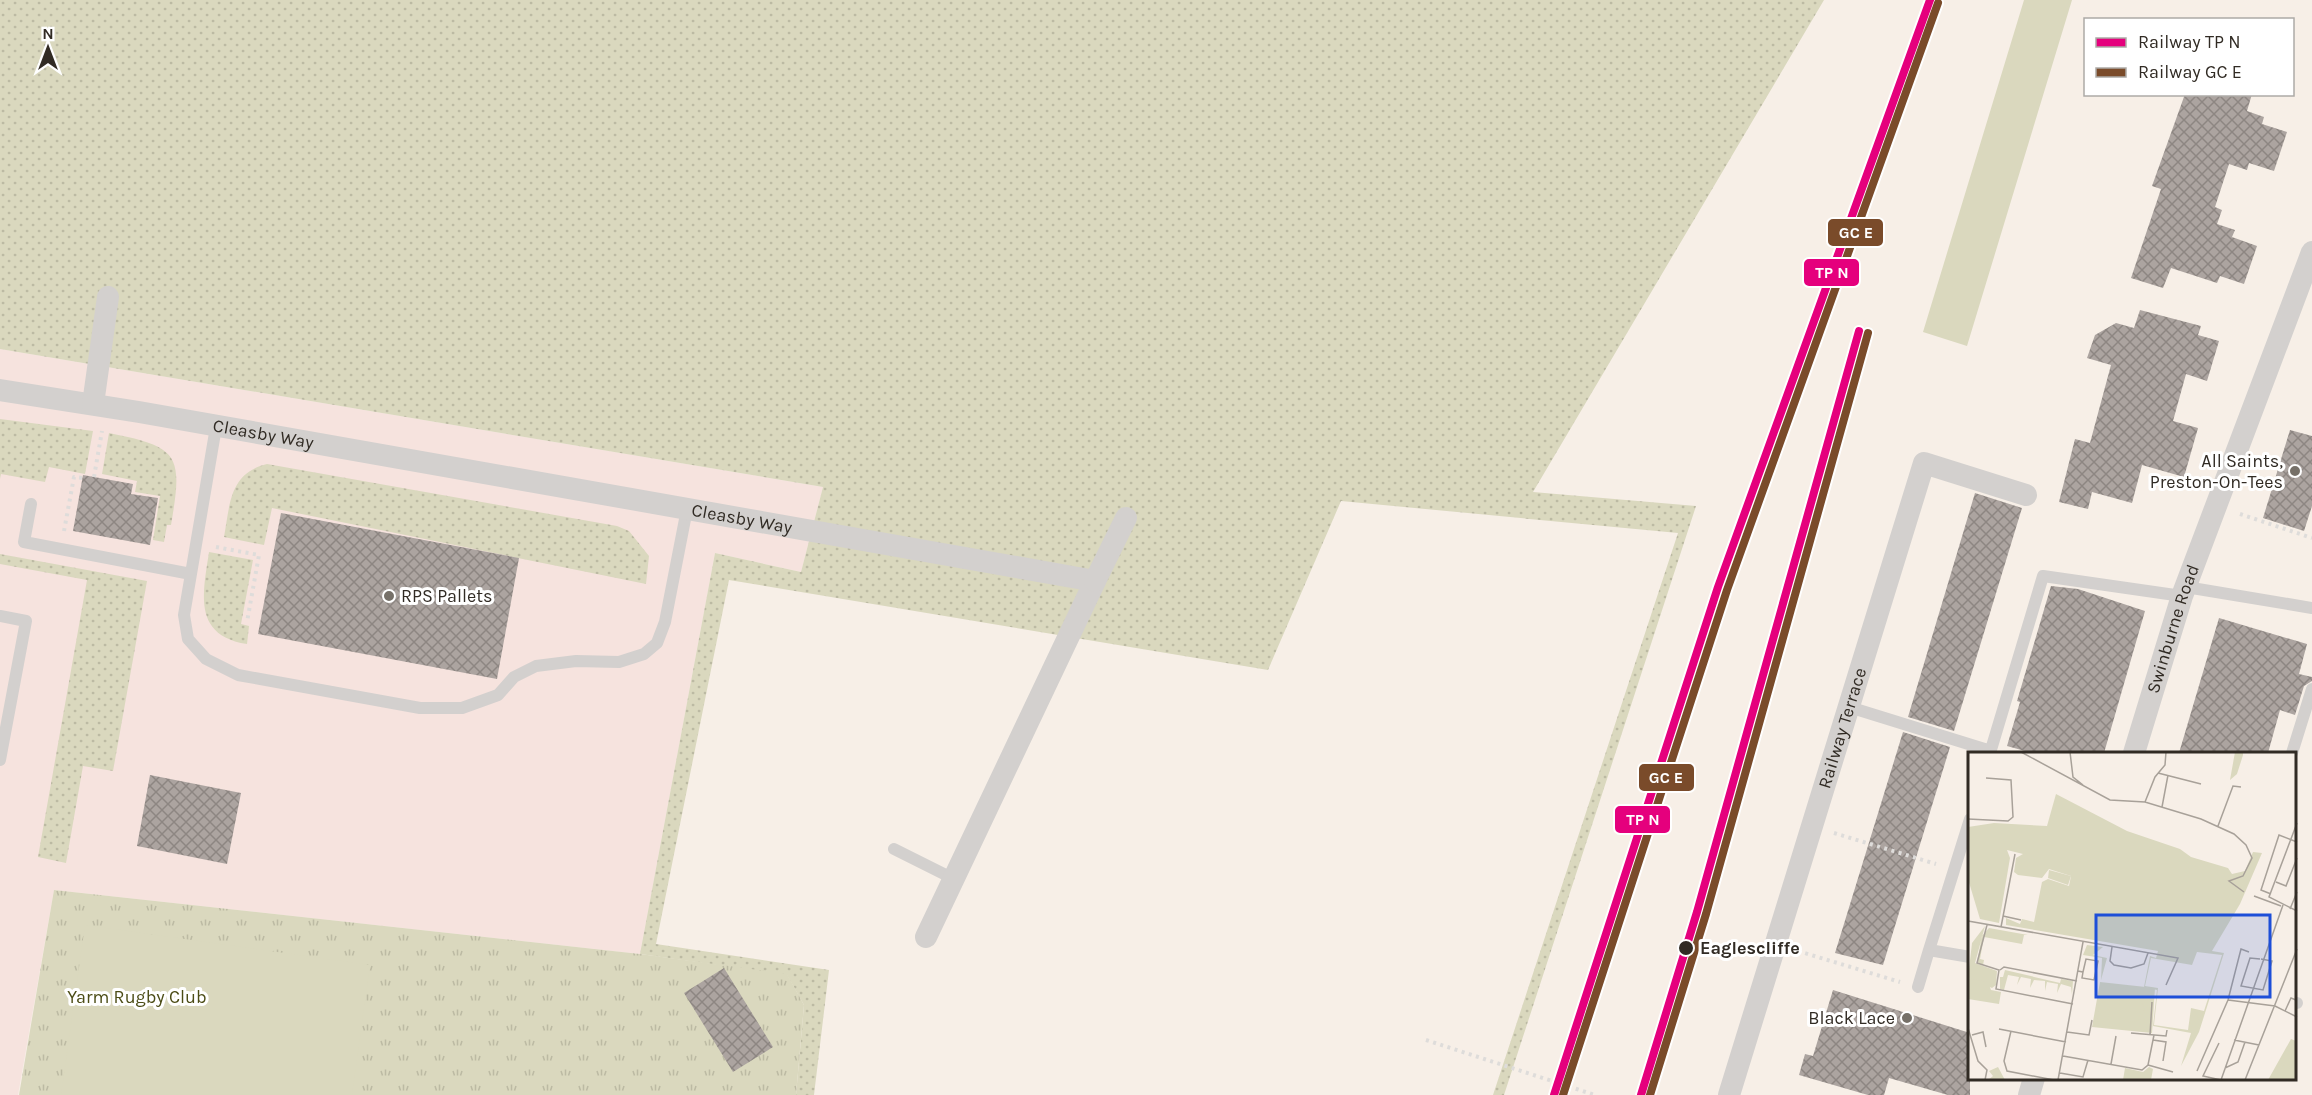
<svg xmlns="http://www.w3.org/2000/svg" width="2312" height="1095" viewBox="0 0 2312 1095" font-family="Karla,sans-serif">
  <defs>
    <pattern id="grass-dots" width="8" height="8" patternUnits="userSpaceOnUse" patternTransform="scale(1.5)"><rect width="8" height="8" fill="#dad8be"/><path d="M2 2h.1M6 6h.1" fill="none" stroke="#bcbaa3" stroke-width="1.8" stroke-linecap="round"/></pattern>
    <pattern id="park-tufts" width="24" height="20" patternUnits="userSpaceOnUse" patternTransform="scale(1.5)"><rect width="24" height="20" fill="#dad8be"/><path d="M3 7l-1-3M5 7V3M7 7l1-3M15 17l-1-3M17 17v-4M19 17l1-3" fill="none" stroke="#bcbaa3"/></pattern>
    <pattern id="building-cross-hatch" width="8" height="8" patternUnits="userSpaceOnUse" patternTransform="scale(1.5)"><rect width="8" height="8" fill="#aca4a0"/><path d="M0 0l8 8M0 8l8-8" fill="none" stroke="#8d8682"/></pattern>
  </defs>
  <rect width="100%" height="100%" fill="#f7efe7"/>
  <path fill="#f6e3de" d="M0,349l823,138 -22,85 -86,-19 -75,401 -586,-64 -36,205h-18z"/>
  <path fill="url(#grass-dots)" d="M0,0h1824l-291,492 163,14 -192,589h-11l185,-562 -337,-32 -73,169 -539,-90 -73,364 173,26 -15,125h-18l8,-90 -17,-30 -147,-21 75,-401 86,19 22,-85 -823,-138z
    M0,419l93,12 -8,43 -36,-7 -4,15 -44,-8 -1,5z
    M109,433c71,14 74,22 62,92h-4l-3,17 -11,-2 7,-44 -25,-4 2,-11 -35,-7z
    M267,464l350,62 12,5 20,25 -3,28 -374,-76 -8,37 -40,-8c6,-32 5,-64 43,-73z
    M209,552l44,8 -12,64 8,2 -2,18c-55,-9 -44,-51 -38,-92z
    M0,554l147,27 -34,190 -30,-5 -17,97 -28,-6 49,-277 -87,-16z"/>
  <path fill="url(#park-tufts)" d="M54,890l586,64 147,20 17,31 -8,90h-777z"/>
  <path fill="#dad8be" d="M2024,0h48l-105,346 -44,-14z
    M85,925l285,40 -18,130h-291z"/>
  <path fill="url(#building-cross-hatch)" d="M2185,94h67l-5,17 17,6 -2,7 25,8 -13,39 -25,-8 -2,7 -18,-6 -14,43 7,3 -5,14 18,6 -3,7 25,9 -13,38 -24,-8 -3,7 -46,-15 -8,20 -32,-10 30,-89 -9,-3z
    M2140,310l61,16 -3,9 21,6 -12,40 -21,-7 -13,47 25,7 -14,49 -42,-12 -10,38 -40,-11 -4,17 -29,-7 16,-63 15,4 21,-78 -24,-7 8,-23 21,-12 18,5z
    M2290,430l22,6v70l-8,25 -41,-13z
    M83,475l50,9 -2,10 27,4 -8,47 -77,-14z
    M1975,493l47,15 -68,223 -46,-14z
    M281,513l238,45 -22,121 -239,-45z
    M2051,586l27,3 67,22 -41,142h-72l-25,-7 13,-44 -3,-1z
    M2219,618l88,26 -8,30 13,3v4l-8,5 -9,29 -15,-5 -12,43h-89z
    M1903,732l47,15 -67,218 -48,-12z
    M150,775l91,18 -14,71 -90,-18z
    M724,968l49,79 -40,25 -49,-79z
    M1833,990l137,43v62h-22l-59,-17 -5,17h-16l-69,-20 6,-21 8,2z"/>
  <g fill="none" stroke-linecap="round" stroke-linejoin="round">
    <path stroke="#dedcda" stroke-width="4" stroke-dasharray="3 4.5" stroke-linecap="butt" d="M94,477l8,-46
      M2240,514l72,24
      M64,531l10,-54 9,1
      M216,547l43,8 -12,67
      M1834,833l102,31
      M1798,951l102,31
      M1426,1040l169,55"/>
    <path stroke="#d3d0ce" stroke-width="12" d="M216,427l-32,188 4,24 18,20 32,16 182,33h42l36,-13 16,-18 22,-11 40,-5 43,1 25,-8 13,-11 8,-21 22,-113
      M31,504l-7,38 167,32
      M2186,587l126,21
      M0,616l26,5 -26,139
      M1849,707l142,44
      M1990,753l53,-177 139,20
      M2292,753l20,-64
      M1970,819l-41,131 41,7
      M894,849l60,30
      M1918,987l11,-37
      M2296,1003h1"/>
    <g stroke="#d3d0ce" stroke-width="22">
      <path id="s1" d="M0,390l139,22 956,169 -169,356"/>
      <path d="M93,404l15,-107"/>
      <path d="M1095,581l31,-63"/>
      <path id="s2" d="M2134,753l48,-157 130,-344"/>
      <path id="s3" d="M1729,1095l195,-632 102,32"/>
      <path d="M2029,1095l5,-17"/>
    </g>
    <g stroke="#fff" stroke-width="12">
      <path id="rail-1" d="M1554,1095l164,-508 212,-587
        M1641,1095l56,-183 162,-581"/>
    </g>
    <g stroke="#fff" stroke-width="12">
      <path id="rail-2" d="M1563,1095l164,-505 211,-587
        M1650,1095l56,-181 162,-581"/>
    </g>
    <use href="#rail-1" stroke="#e5007d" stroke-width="8"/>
    <use href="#rail-2" stroke="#7a4b2a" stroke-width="8"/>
  </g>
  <g fill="#767068" stroke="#fff" stroke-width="2">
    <circle cx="2295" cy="471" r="6"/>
    <circle cx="389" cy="596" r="6"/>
    <circle cx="1907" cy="1018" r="6"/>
  </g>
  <circle fill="#312b24" stroke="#fff" stroke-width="2" cx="1686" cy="948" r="8"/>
  <g text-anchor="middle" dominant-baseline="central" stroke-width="6" stroke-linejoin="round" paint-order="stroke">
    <g font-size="18" fill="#312b24" stroke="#fff">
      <text stroke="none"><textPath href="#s1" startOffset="267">Cleasby Way</textPath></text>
      <text stroke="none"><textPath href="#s1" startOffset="753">Cleasby Way</textPath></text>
      <text stroke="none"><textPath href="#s2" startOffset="130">Swinburne Road</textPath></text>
      <text stroke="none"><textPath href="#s3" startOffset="384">Railway Terrace</textPath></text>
    </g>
    <g font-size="18" fill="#312b24" stroke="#fff" text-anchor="end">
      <text x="2283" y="461">All Saints,<tspan x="2283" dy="21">Preston-On-Tees</tspan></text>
      <text x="401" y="596" text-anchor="start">RPS Pallets</text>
      <text x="1895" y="1018">Black Lace</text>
    </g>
    <g font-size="18" font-weight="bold" fill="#312b24" stroke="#fff" text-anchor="start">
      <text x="1700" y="948">Eaglescliffe</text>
    </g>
    <g font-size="18" fill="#4b4c15" stroke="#fff">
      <text x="137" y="997">Yarm Rugby Club</text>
    </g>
  </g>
  <g transform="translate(1968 752)">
    <rect width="328" height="328" fill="#f7efe7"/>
    <path d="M88,42l71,37 53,18 11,8 37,11 4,6 13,-3 8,-19 9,1 -22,51 -28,47 12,2 -25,79 -18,34 10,-33 -38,-7 4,-36 -13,-3 6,-31 6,2 2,-7 -152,-26v-7l14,6 2,-5 12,3 8,-40 6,-3 21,7 2,-10 -22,-7 -7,9 -24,-3 -4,-3 2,-14 7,-4 -16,-4 3,8 -11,65 -19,-4 -12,-40v-52l26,-4 53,3zM229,200l25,3 -18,56 -13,-3 -3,22 -34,-5 4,-37 -13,-2 6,-28 41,7zM17,174l-10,37 22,8 -1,14 -4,3 -24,-10 4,-35zM21,176l39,7h-4l-2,9 -38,-7 -4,22 4,1 -1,5 -6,-3 5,-26zM119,193l16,2 -10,8 14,3 -6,22 1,-22 -19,-3zM37,218l55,13 1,-4 12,2 -1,14 -1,-8 -10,-3 -4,9 1,-9 -11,-2 -2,9v-10l-11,-1 -4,8 1,-9 -10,-2 -4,8 2,-8 -11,-2 -4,15 -4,-1v-12h3zM181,315l4,2 -2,11h-28l2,-12 18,4z" fill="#dad8be" fill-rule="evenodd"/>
    <path d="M267,0h8v3l-6,19 -7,6zM0,226l20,4 3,8 10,2 -2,12 -31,-5z" fill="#dad8be"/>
    <path d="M132,230l55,6 -3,45 -60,-6zM30,315l7,13h-17l5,-4 -4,-5z" fill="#dad8be"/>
    <path d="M81,118l22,6 -3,9 -20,-7zM134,232l22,3 -2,13 11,-3 7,3 5,8 -5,12 -12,3 -8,-6 -2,9 -21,-3zM323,287l5,2v39h-28z" fill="#dad8be"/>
    <path fill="none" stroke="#a8a199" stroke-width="1.5" d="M53,0l89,48 35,2 56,17 33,15 12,11 6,13 -9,18 -14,5 15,11M102,0l3,25 10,8M190,21l43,11M177,50l10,-25 10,-12 1,-13M194,55l6,-32M0,67l40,2 5,-4 -2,-37 -25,-2M329,71l-28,74 28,14M250,74l15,-40 8,1M308,130l10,4 11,-28M303,142l-10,-4 18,-55 18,7M286,144l27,10M322,157l7,-17M35,164l18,4M0,169l210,37 -12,27M19,173l-10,38 22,7 -3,19 77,15M33,175l14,-73M144,195l-2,14 4,4 17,3 13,-4 4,-11M292,207l-10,-1 -9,28 22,4 9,-29 -11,-2M32,218l4,-3 73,14M110,219l5,1 3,-13 12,2 -4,19 -12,-2 1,-6M260,248l47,6 22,11M260,248l13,-51 8,3M317,259l6,-13 5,2M0,276l10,33 9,9 -2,10M31,277l67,13M43,279l-7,30 3,10 47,9M99,280l22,3 3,-15M163,281l35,3 1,-6M4,283l11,-3 3,15M182,283l2,-33M185,288l13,2 -3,19M266,288l25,5M251,291l-16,33 18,4M95,304l79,14 6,-5 6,-30M143,312l5,-28M180,313l25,7M257,316l13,-6 7,-20M229,319l31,-71M92,321l23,4 5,-17M90,328l25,-138M253,328l62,-175M277,328l52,-131"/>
    <path fill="#1d4ed8" fill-opacity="0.15" stroke="#1d4ed8" stroke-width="3" d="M128,163h174v82h-174z"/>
    <rect width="328" height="328" fill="none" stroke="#312b24" stroke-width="3"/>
  </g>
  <g stroke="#fff" stroke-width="2">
    <rect x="1827" y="218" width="57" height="29" rx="6" fill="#7a4b2a"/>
    <rect x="1803" y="258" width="57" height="29" rx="6" fill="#e5007d"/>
    <rect x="1638" y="763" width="57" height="29" rx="6" fill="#7a4b2a"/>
    <rect x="1614" y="805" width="57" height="29" rx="6" fill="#e5007d"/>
  </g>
  <g font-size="16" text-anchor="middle" font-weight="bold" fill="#fff">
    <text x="1856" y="238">GC E</text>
    <text x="1832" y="278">TP N</text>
    <text x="1666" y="783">GC E</text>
    <text x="1643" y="825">TP N</text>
  </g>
  <rect x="2084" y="18" width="210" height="78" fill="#ffffff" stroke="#adaaa7" stroke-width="1.5"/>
  <rect x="2096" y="38" width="30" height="9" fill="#e5007d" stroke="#adaaa7" stroke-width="1.5"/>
  <text x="2138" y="48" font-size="18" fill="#312b24">Railway TP N</text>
  <rect x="2096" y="68" width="30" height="9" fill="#7a4b2a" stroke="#adaaa7" stroke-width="1.5"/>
  <text x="2138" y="78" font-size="18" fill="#312b24">Railway GC E</text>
  <g transform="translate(48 48)" stroke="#ffffff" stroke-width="4.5" paint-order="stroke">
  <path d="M0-4.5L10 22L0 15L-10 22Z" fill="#312b24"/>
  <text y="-9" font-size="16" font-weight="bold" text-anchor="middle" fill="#312b24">N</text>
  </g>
</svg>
